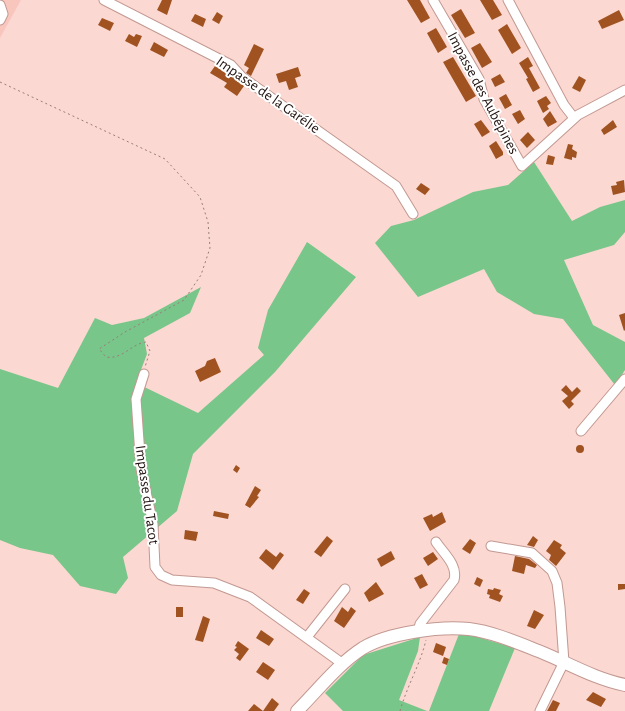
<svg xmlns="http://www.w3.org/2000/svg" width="625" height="711" viewBox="0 0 625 711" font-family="'Alegreya Sans',sans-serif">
  <rect width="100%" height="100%" fill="#fbd8d1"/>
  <path fill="#f9c6bd" d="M0,0h21l-21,38z"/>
  <path fill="#78c689" d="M534,162l38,59 28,-14 25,-7v32l-11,13 -50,15 29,65 32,17v28l-10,15 -52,-66 -29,-5 -37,-22 -13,-23 -66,28 -43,-54 16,-17 23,-6 59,-28 35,-7z
    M307,242l49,35 -81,95 -82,82 -16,57 -54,46 5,21 -12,16 -36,-8 -27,-31 -33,-7 -20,-8v-171l58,19 37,-70 17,7 32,-7 57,-31 -11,26 -46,25 3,16 -11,29 62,30 66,-58 -6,-7 10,-38z
    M459,634l15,2 41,12 -26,63h-60z
    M420,637l-2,14 -19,49 28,11h-84l-18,-18 38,-38z"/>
  <path fill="#a05321" d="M162,0h10l-5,15 -10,-5z
    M407,0h13l10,18 -9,5z
    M480,0h13l9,15 -10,5z
    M461,9l14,24 -10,5 -14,-23z
    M619,10l5,10 -22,9 -4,-8z
    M217,12l6,4 -4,8 -7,-4z
    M195,14l11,5 -3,8 -12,-6z
    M102,18l12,5 -4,8 -12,-6z
    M507,24l14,24 -9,6 -14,-24z
    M436,28l11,19 -9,6 -11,-20z
    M129,34l5,3 2,-3 6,2 -5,11 -12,-6z
    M154,42l14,8 -4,7 -14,-7z
    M480,43l12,19 -10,6 -11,-20z
    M254,44l10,5 -13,27 -5,-3 3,-5 -5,-3z
    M453,57l23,39 -10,6 -23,-40z
    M528,57l5,9 -4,2 11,20 -7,4 -7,-13 2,-1 -9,-15z
    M215,66l17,11v-2l12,11 -7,10 -13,-9 3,-4 -17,-10z
    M298,67l3,9 -6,2 3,9 -9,3 -3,-9 -7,2 -3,-9z
    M500,74l5,8 -10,5 -4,-8z
    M579,76l7,4 -6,12 -8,-4z
    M506,94l6,11 -7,4 -6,-11z
    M546,96l5,7 -4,3 2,3 -6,4 -6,-12z
    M520,110l5,9 -7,5 -6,-10z
    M550,111l7,11 -9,5 -5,-8z
    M481,120l9,12 -8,5 -8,-13z
    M613,120l4,7 -13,8 -3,-5z
    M528,132l7,8 -8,8 -7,-8z
    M496,141l7,11v3l-7,4 -7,-13z
    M568,144l5,1 -1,4 5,3 -1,6 -4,-1v3l-8,-2z
    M548,155l7,2 -2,8 -7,-1z
    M624,180l1,12 -12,3 -2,-9 6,-1 -1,-3z
    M421,183l9,6 -5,6 -9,-6z
    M625,313v17l-1,1 -5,-16z
    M215,358l6,14 -21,10 -5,-11 10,-5 2,-5z
    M566,385l6,7 5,-5 4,4 -10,10 3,3 -5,5 -7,-8 6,-5 -7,-6z
    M576 449a4 4 0 1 1 8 0a4 4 0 1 1-8 0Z
    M236,465l4,3 -3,5 -4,-3z
    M255,486l6,4 -4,6 2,1 -9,11 -5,-3z
    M214,511l15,3 -1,5 -15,-3z
    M442,512l4,10 -16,9 -7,-13 9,-4 1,3z
    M185,530l13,2 -2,9 -12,-2z
    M327,536l6,5 -12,16 -7,-5z
    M533,536l5,4 -4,7 -7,-2z
    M470,539l6,4 -6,11 -8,-5z
    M554,540l8,5 -2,3 6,5 -10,13 -8,-7 1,1 2,-5 -5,-4z
    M266,549l10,8 4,-5 4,3 -11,15 -14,-12z
    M391,551l4,8 -14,8 -4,-8z
    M433,552l5,7 -10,7 -5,-8z
    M515,556l14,3 8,6 -2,3 -9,-3 -2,9 -12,-3z
    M422,574l6,11 -8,4 -6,-11z
    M477,577l6,3 -3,7 -6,-3z
    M376,582l8,12 -15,8 -5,-9z
    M618,584h7v5l-7,1z
    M494,588l7,2 -2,4 4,2 -3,6 -11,-4 1,-3 -3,-1 1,-5 5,1z
    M304,589l6,4 -7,11 -7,-4z
    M176,607h7v10h-7z
    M342,607l6,5 3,-5 5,4 -12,17 -10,-7z
    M534,610l10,5 -9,14 -8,-3z
    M203,616l7,3 -7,23 -8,-2z
    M261,630l13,9 -5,7 -13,-8z
    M238,641l11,8 -9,12 -4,-3 3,-4 -5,-4 3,-3 -2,-1z
    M436,643l10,4 -3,9 -10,-4z
    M444,657l5,2 -2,6 -5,-2z
    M263,662l12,8 -7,10 -12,-8z
    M593,692l13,7 -5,8 -15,-7z
    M272,698l7,6 -5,7h-26l6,-7 9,7z
    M553,700l7,3 -4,8h-9z"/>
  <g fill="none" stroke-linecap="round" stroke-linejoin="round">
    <g stroke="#c29992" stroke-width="11">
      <path id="minor" d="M104,0l127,65 11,12 154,109 17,28
        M433,0l46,79 5,20 38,67 56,-51 47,-25
        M508,0l56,105 10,13
        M0,5l3,9 -3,6
        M144,374l-8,25 5,70 12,55 2,43 6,8 11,5 42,3 36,14 93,67
        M581,431l44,-52
        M491,546l41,7 20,18 5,12 3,24 4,55 -24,49
        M418,632l2,-8 34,-44c4,-15 -10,-26 -18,-38
        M307,637l38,-48"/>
    </g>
    <g stroke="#c29992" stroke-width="14">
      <path id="major" d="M297,711c21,-21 41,-47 66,-63 25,-15 76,-22 106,-19 24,3 49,14 72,23 27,11 54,27 84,33"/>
    </g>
    <path stroke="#987e79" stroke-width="1" stroke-dasharray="2 3" stroke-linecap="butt" d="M0,82l165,77 35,38 8,25 2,26 -9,27 -17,25 -59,32 -26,17 7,8c16,3 25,-13 40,-15l4,9 -5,16
      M400,711c7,-25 20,-46 26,-71"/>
    <use href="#minor" stroke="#fff" stroke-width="9"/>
    <use href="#major" stroke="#fff" stroke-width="12"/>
  </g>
  <g text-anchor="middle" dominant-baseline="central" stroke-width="4" stroke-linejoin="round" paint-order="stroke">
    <g font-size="15" fill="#221411" stroke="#fff">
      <text transform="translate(483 93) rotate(62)">Impasse des Aubépines</text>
      <text transform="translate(268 95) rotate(35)">Impasse de la Garélie</text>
      <text transform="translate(147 495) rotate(82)">Impasse du Tacot</text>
    </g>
  </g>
</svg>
